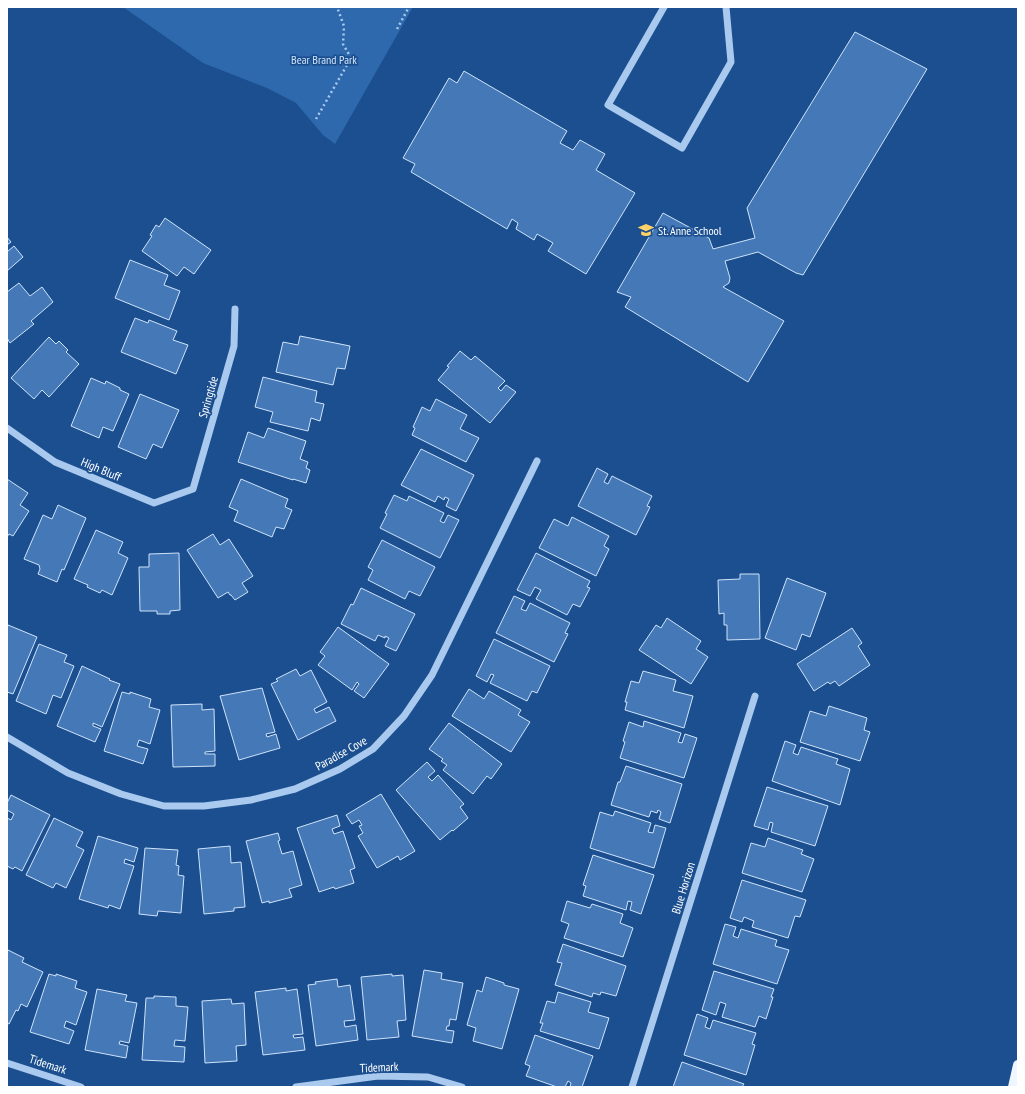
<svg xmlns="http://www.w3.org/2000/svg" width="1025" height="1094" viewBox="0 0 1025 1094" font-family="'PT Sans Narrow',sans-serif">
  <rect width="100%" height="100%" fill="#1b4f8f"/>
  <path fill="#2e69ad" d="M123,7h290l-78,137 -12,-9 -27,-32 -29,-15 -64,-25z"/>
  <path fill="#4478b7" stroke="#cfe3fa" d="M855,32l72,37 -124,206 -7,-2 -38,-21 -33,9 5,17 -1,5 -6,4 61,34 -36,61 -123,-75 6,-10 -14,-5 46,-79 46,25 4,11 42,-11 -8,-30z
    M464,71l103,60 -7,12 13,7 7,-10 25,14 -9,16 39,23 -49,81 -38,-23 5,-8 -16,-9 -3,6 -18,-11 2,-6 -6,-4 -5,10 -96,-57 4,-8 -12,-6 46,-80 8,5z
    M165,218l46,32 -17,24 -10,-7 -7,9 -35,-25 10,-15 -2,-1 6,-10 3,2z
    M7,237l4,5 -4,3z
    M14,246l9,11 -16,14v-19z
    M130,260l38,15 -4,10 16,6 -11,29 -54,-22z
    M19,283l11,13 12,-9 11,15 -22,19 3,3 -24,19 -3,-5v-46z
    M135,318l13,5 1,-3 28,11 -4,9 15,5 -12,29 -55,-22z
    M300,336l50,10 -5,23 -8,-1 -4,17 -57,-13 7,-30 15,3z
    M49,337l7,7 3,-3 9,9 -2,2 13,12 -30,33 -7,-7 -8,9 -23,-21z
    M460,351l11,9 4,-4 30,25 -7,7 3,3 5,-6 10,7 -26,31 -52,-43 11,-13 -2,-1z
    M263,377l54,14 -2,11 9,2 -4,17 -9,-3 -3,13 -38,-9 3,-10 -18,-5z
    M91,378l14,6 1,-3 14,7v2l9,4 -16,37 -10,-4 -4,11 -28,-12z
    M140,394l39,16 -17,38 -9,-4 -7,15 -28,-12z
    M436,399l31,16 -7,14 19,9 -13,24 -54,-27 3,-7 -2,-1 9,-20 8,4z
    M268,428l38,13 -6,18 8,3 -2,6 4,2 -4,13 -13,-4v1l-55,-18 10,-30 16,6z
    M421,449l53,26 -18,36 -10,-5 3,-7 -4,-2 -1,3 -6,-4 -3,6 -34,-17z
    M597,468l11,6 -4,8 4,2 4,-8 40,20 -5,10 3,1 -14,28 -58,-29z
    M7,479l21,14 -8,12 9,6 -16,25 -4,-2 -2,3z
    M241,479l47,20 -3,8 7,3 -8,19 -8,-2 -4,10 -38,-16 4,-10 -9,-4z
    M394,495l13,6 2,-5 35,17 -4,8 4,2 4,-8 11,5 -19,38 -60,-30 7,-14 -2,-1z
    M58,505l28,13 -22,52 -2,-1 -5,13 -19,-8 2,-5 -1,-4 -15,-6 19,-44 9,4z
    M572,517l37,19 -5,10 5,3 -13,27 -57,-28 15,-29 14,7z
    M96,530l27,12 -5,11 10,5 -16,37 -10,-5 -2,3 -13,-6 1,-2 -14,-6z
    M213,534l7,11 9,-6 24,37 -11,7 6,9 -13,8 -4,-5h-1l-2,-3 -10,6 -31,-48z
    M382,540l53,27 -15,29 -11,-5 -4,8 -37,-19 5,-10 -5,-3z
    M179,553l1,57 -10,1v3h-13v-3h-17l-1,-44h10v-13z
    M536,553l54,28 -3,6 3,1 -10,19 -7,-3 -6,11 -31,-16 5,-9 -6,-3 -5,9 -13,-6z
    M740,574h19l1,65 -33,1v-15h-3v-12l-5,1 -1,-34 22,-1z
    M787,578l39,15 -16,44 -8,-3 -6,16 -31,-12z
    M361,588l54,26 -19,37 -11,-5 4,-8 -4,-2v2l-7,-3 -3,6 -34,-17 10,-20 2,1z
    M514,596l11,5 -4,8 5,2 4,-8 40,20 -5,10 3,1 -14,28 -58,-29z
    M667,618l34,23 -5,8 12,8 -17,27 -52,-34 17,-25 5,3z
    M8,625l29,12 -24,57 -6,-2v-63z
    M338,627l51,37 -25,34 -10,-7 5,-7 -2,-2 -5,8 -34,-25 7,-9 -5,-4z
    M852,628l10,15 -4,3 12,19 -31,21 -4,-5 -5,3 -2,-2 -14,9 -17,-27z
    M494,639l56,27 -13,27 -5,-2 -5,10 -37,-18 4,-8 -3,-1 -4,8 -11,-6z
    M39,644l28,11 -3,7 10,4 -13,32 -8,-3 -7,19 -30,-13z
    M82,666l28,13 -1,1 11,4 -18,43 -9,-4v3l8,3 -6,13 -38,-16z
    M296,669l4,7 11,-6 16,32 -13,7 2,4 13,-6 7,14 -38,19 -27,-56 7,-3 -2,-2z
    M643,671l33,9 -3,11 20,5 -9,32 -59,-18 2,-8h-2l6,-21 8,2z
    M262,688l13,44 -9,2 1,3 9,-3 4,14 -41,12 -19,-64z
    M469,689l15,10 5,-8 32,19 -3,5 12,7 -19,30 -59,-36z
    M122,692l8,2v-2l21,7 -2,8 11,3 -10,34 -11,-4 -2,6 11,3 -5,15 -39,-13z
    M202,704v6l12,-1 1,42 -10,1v2h10v12l-42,1 -2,-62z
    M829,706l38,12 -3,12 6,2 -10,29 -60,-19 10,-31 16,5z
    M644,721l37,12 -3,9 4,1 3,-9 12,4 -13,40 -64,-20 5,-16 -2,-1 6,-19 14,5z
    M449,723l53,41 -11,15 -4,-3 -14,18 -30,-24 4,-5 -6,-4 2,-2 -14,-10z
    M785,741l11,4 -3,8 5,2 3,-8 37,12 -2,5 14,5 -10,36 -68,-24z
    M427,762l8,9 -7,6 4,4 6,-6 26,29 -4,3 8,11 -15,13 -1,-1 -12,10 -44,-50z
    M626,766l56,18 -12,39 -11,-4 2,-7 -3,-2 -1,3 -6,-2 -2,6 -38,-12 7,-23h2z
    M767,787l61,19 -13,40 -44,-14 2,-9 -3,-1 -2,8 -14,-4z
    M381,794l34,57 -15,9 -2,-4 -21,12 -19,-32 5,-3 -4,-7 3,-1 -3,-5 -7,4 -6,-9z
    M11,795l39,20 -28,56 -7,-4 -2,2 -6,-3v-48l4,2 3,-6 -7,-4v-7z
    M615,811l36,12 -3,9 5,1 2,-8 11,3 -12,40 -64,-20 10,-36 13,4z
    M337,815l3,11 -8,3 2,5 9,-3 12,37 -5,2 4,13 -19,6 -1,-2 -15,5 -22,-64z
    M54,818l29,14 -7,14 8,4 -18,38 -10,-5 -3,5 -27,-13z
    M278,833l2,7 -2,1 4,13 11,-3 9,34 -13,4 3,8 -23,6v-2l-7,2 -16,-62z
    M98,836l40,12 -4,14 -9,-3 -1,4 10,3 -14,43 -11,-4 -1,3 -29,-9z
    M768,838l35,12 -2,4 13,5 -12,33 -60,-19 9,-30 14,4z
    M230,846l1,17 10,-1 4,45 -11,1v3l-30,3 -6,-65z
    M145,848l33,2 -2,15 3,1 -1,9 6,1 -3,37 -23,-2 -1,5 -18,-2z
    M593,855l61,20 -13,39 -11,-4 2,-8 -4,-1 -2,9 -43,-14 3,-10 -3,-1z
    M742,880l64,20 -6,17 -5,-1 -7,22 -36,-11 2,-6 -10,-4 -2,5 -12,-4z
    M567,901l23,7 2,-4 31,10 -3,9 13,5 -10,29 -59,-19 5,-14 -8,-3z
    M725,924l11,3 -3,9 5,2 3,-9 36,11 -2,6 14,4 -12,34 -64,-20z
    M563,944l63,22 -10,30 -15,-4 -1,3 -7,-2 -1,4 -37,-12 7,-22 -5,-1z
    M8,950l16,8 -2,4 21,10 -16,35 -6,-3 -3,7 -2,-1 -7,14 -2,-1v-70z
    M424,970l18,3 -1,6 22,4 -7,37 -6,-1 -1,7h-2l-1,4 8,1 -2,12 -40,-7z
    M714,971l60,18 -3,8h2l-7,22 -7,-3 -4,11 -33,-10 4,-13 -6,-2 -4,13 -14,-5z
    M49,974l7,2v-2l21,7 -2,7 12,4 -11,33 -10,-4 -2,6 10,4 -5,13 -39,-12z
    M392,974v2l11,-1 3,45 -9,1 2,16 -32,3 -6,-63z
    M486,977l18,6v2l15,4 -17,60 -29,-8 3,-13 -9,-3 10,-35 5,2z
    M337,979l1,8 12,-2 5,35 -11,1 1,6 11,-2 2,15 -42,6 -8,-61 8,-1 -1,-2z
    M286,988v3l11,-2 6,45 -10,1 1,3 9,-1 2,13 -42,5 -8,-63z
    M97,989l30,6 -2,6 12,2 -8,40 -9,-2 -1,3 9,2 -2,12 -41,-8z
    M558,992l33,10 -3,10 21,6 -10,31 -59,-18 3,-8h-3l7,-22 8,2z
    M154,996l22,1v9l12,1 -3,34 -10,-1 -1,6 11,1 -1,15 -42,-2 4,-62h8z
    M231,999l1,5 12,-1 2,42 -10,1 1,15 -32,2 -3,-62z
    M697,1014l11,4 -3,9 5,2 3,-9 43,13 -4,11 3,1 -9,30 -62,-20z
    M535,1035l58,21 -11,31h-12l1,-4 -3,-2 -3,6h-8l-31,-11 4,-10 -5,-2z
    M682,1062l62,22 -2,3h-69z"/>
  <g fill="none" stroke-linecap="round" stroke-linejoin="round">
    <path stroke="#a9c9ee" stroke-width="2.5" stroke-dasharray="2 3" stroke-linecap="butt" d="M397,29l12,-22
      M316,119l35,-61 -8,-14 1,-18 -7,-19"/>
    <path stroke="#a9c9ee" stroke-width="7" d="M664,7l-56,98 74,43 49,-86 -5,-55
      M7,428l48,34 99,41 39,-14 41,-143 1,-37
      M7,737l61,36 53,21 43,12h40l47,-6 44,-11 45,-20 33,-20 31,-33 28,-41 105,-214
      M7,1063l74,24
      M296,1087l82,-11 50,1 34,10
      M632,1087l123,-391"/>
    <path stroke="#f0f6ff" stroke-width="10" d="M1013,1087l5,-22"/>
  </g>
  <defs>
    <g id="school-bare" transform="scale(1.2)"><path d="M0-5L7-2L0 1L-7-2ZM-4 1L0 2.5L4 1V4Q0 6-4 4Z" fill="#ffd166" stroke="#1b4f8f" stroke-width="2.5" paint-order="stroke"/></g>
  </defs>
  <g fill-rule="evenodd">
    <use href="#school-bare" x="646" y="230"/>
  </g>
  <g text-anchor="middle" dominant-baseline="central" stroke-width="3.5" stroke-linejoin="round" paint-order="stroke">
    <g font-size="12" fill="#cfe3fa" stroke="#1b4f8f">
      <text x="324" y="59">Bear Brand Park</text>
    </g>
    <g font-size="12" fill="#fff" stroke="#1b4f8f" text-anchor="start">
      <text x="658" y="230">St. Anne School</text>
    </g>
    <g font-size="12" fill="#fff" stroke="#1b4f8f">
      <text transform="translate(208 397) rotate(-74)">Springtide</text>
      <text transform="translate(101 469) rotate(23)">High Bluff</text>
      <text transform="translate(341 753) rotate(-29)">Paradise Cove</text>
      <text transform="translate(683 888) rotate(-73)">Blue Horizon</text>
      <text transform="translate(48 1064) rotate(18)">Tidemark</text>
      <text transform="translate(379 1067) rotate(-3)">Tidemark</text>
    </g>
  </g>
  <rect width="1025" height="1094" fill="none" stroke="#ffffff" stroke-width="16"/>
</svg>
